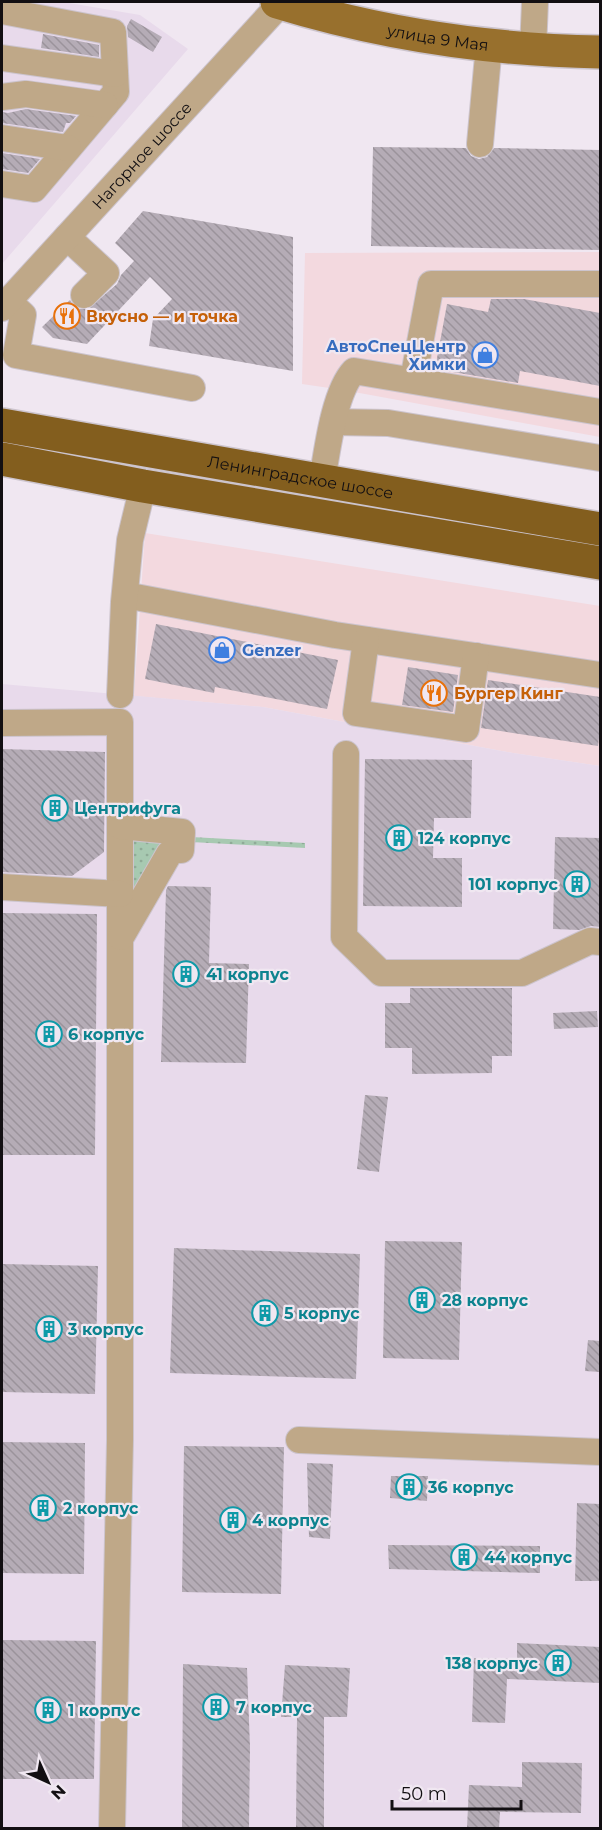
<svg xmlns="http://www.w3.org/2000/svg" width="602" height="1830" viewBox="0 0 602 1830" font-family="Montserrat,sans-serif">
  <defs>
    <pattern id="grass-dots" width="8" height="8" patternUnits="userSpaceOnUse" patternTransform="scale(1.5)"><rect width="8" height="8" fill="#a7c9b1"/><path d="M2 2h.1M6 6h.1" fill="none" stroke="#8fab97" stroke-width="1.8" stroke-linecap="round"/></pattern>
    <pattern id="building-back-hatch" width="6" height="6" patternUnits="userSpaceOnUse" patternTransform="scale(1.5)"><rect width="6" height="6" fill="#b5acb6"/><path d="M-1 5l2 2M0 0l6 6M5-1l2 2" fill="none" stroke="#9b939b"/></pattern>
  </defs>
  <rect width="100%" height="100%" fill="#f0e7f1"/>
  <path fill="#f3d9df" d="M600,252v185l-257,-47 -41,-6 3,-131z
    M145,533l455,73v160l-87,-13 -250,-46 -129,-11z"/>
  <path fill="#e8daeb" d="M2,2h61l77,13 48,34 -186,215z
    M2,684l261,23 250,46 87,13v1062h-598z"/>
  <path fill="url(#grass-dots)" d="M129,837l33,1 -22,48 -9,1z
    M191,837l114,6v5l-114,-6z"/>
  <path fill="url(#building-back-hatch)" d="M131,19l31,18 -9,15 -25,-15 -1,-11z
    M43,34l56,11v12l-58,-9z
    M26,109l50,7 -6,7h-4l-3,9 -61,-9v-11l6,1z
    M373,147l93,1 5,8 8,3 8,-2 7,-9 106,2v100l-229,-4z
    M2,153l38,6 -12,14 -26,-4z
    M143,211l150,26v134l-144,-25 4,-27 19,-20 -22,-22 -63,67 -34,-6 -11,-11 28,-27 4,6 6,3h8l29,-25 4,-9 13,-14 -19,-18z
    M491,299h33l76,14v73l-80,-15 -2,12 -83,-14 12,-65 41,8z
    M156,624l182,36 -11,49 -112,-22 -1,6 -69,-14z
    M408,667l50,8 -5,37 -51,-7z
    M488,680l112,17v33l-2,16 -117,-18z
    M2,749l103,3 -1,100 -32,24 -70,-4z
    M365,759l107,1 -1,58h-37l-1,40h29v49l-99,-1z
    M555,837l45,1v89l-9,-1 -12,4 -26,-1z
    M168,886l43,1 -2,76 40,1 -3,99 -85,-1 5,-172z
    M2,913l95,1 -2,241h-93z
    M410,988h102v68h-20v17l-80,1v-26h-27v-45h25z
    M597,1011l1,16 -44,2 -1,-16z
    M365,1095l23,2 -9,75 -22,-3z
    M385,1241l77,1 -3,118 -76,-2z
    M174,1248l186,6 -4,125 -186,-6z
    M2,1264l96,2 -3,128 -93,-2z
    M588,1340l12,1v31l-15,-1z
    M2,1442l83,1 -1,131 -82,-1z
    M184,1446l100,1 -3,147 -99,-2z
    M307,1463l26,1 -3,75 -21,-2z
    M391,1476h37l-1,25 -37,-3z
    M577,1503l23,1v77h-25z
    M388,1545l152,1v27l-151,-4z
    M2,1640l94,1 -2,138h-92z
    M517,1643l83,4v36l-93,-4 -2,44 -33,-1 2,-64 43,1z
    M183,1664l64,4 3,79 -1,81h-67z
    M285,1665l65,3 -3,49h-23v111h-28l1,-111h-16z
    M522,1762l60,1 -1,50 -81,-1 -1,16h-32l2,-43 53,2z"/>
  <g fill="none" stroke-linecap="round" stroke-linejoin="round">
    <g stroke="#ccc4cd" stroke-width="28">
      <g id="minor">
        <path d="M2,11l111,21 3,60 -82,97 -32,-5"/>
        <path d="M533,50l2,-48"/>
        <path d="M2,58l113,16"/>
        <path d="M2,97l24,-3 79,11"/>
        <path d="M2,138l66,10"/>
        <path d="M480,144l9,-99"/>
        <path d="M67,237l39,36 -22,22"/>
        <path d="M8,301l15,14 -7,40 176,33"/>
        <path id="s1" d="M2,308l280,-306"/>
        <path d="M413,380l18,-96h169"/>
        <path d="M333,422l55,1 212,35"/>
        <path d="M322,481c5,-29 12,-89 32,-110l246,41"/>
        <path d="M125,595l210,40 265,40"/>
        <path d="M366,640l-10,73 110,16 10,-73"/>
        <path d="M120,695l4,-93 6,-62 13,-54"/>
        <path d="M2,723l118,-1v718l-8,388"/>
        <path d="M346,754l-2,183 37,36h141l68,-32 10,1"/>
        <path d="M120,826l62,6 -1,18h-7l-5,4 -48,83"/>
        <path d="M2,887l118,7"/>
        <path d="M299,1440l301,12"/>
      </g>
    </g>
    <g stroke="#ccc4cd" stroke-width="36">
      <g id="major">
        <path id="s2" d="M277,2c105,32 214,48 323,50"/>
      </g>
    </g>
    <g stroke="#ccc4cd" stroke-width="36">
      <g id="highway">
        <path id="s3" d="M2,425l598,104"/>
        <path d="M2,459l141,27 457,77"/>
      </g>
    </g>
    <use href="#minor" stroke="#bfa888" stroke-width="26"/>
    <use href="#major" stroke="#98702d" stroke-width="33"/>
    <use href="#highway" stroke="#835e1e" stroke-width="33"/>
  </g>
  <defs>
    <g id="restaurant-ring" transform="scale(1.35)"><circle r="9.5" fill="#f0e7f1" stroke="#e8710a" stroke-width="1.5"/><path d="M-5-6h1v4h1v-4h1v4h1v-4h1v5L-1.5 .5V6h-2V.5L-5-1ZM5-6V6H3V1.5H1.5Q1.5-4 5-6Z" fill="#e8710a"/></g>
    <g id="shop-ring" transform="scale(1.35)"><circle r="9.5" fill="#f0e7f1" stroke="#3f7fe0" stroke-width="1.5"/><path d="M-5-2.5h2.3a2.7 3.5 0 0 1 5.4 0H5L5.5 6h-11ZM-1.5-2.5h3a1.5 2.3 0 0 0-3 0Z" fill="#3f7fe0"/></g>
    <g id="building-ring" transform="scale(1.35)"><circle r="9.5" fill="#f0e7f1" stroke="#0f9aa8" stroke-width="1.5"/><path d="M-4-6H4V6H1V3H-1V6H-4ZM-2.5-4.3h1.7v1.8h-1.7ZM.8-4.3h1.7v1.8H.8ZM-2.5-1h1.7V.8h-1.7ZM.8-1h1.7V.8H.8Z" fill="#0f9aa8"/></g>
  </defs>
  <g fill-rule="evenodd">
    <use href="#restaurant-ring" x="67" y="316"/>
    <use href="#shop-ring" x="485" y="355"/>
    <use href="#shop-ring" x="222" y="650"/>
    <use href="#restaurant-ring" x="434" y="693"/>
    <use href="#building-ring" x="55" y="808"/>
    <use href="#building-ring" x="399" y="838"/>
    <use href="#building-ring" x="577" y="884"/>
    <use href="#building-ring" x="186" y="974"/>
    <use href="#building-ring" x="49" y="1034"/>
    <use href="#building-ring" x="422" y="1300"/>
    <use href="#building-ring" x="265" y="1313"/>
    <use href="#building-ring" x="49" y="1329"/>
    <use href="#building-ring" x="409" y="1487"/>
    <use href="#building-ring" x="43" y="1508"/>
    <use href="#building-ring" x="233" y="1520"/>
    <use href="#building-ring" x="464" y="1557"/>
    <use href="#building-ring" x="558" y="1663"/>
    <use href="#building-ring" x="216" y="1707"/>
    <use href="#building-ring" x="48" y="1710"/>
  </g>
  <g text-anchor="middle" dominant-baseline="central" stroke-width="4.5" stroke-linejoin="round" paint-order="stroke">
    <g font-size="16" fill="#120f12" stroke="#f0e7f1">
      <text stroke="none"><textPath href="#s2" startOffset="165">улица 9 Мая</textPath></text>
      <text stroke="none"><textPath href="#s1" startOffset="207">Нагорное шоссе</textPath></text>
      <text stroke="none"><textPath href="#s3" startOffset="303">Ленинградское шоссе</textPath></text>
    </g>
    <g font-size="16" font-weight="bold" fill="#c56008" stroke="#f0e7f1" text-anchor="start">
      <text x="86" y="316">Вкусно — и точка</text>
      <text x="454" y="693">Бургер Кинг</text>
    </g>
    <g font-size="16" font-weight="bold" fill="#366cbe" stroke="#f0e7f1" text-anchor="end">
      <text x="466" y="346">АвтоСпецЦентр<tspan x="466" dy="18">Химки</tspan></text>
      <text x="242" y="650" text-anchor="start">Genzer</text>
    </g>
    <g font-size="16" font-weight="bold" fill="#0d838f" stroke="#f0e7f1" text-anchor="start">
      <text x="74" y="808">Центрифуга</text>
      <text x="418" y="838">124 корпус</text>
      <text x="558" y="884" text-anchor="end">101 корпус</text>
      <text x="206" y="974">41 корпус</text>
      <text x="68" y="1034">6 корпус</text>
      <text x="442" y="1300">28 корпус</text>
      <text x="284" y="1313">5 корпус</text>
      <text x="68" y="1329">3 корпус</text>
      <text x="428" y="1487">36 корпус</text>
      <text x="63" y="1508">2 корпус</text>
      <text x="252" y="1520">4 корпус</text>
      <text x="484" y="1557">44 корпус</text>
      <text x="538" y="1663" text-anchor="end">138 корпус</text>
      <text x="236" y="1707">7 корпус</text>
      <text x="68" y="1710">1 корпус</text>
    </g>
  </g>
  <rect width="602" height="1830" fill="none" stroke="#120f12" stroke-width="6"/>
  <g transform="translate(48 1782) rotate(135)" stroke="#f0e7f1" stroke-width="4.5" paint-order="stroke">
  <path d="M0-4.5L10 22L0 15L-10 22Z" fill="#120f12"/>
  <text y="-9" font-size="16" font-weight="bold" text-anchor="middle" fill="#120f12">N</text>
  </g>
  <path d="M392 1800v9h129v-9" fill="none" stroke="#120f12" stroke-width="3"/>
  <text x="401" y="1800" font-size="18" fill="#120f12" stroke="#f0e7f1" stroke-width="4.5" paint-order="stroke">50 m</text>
</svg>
